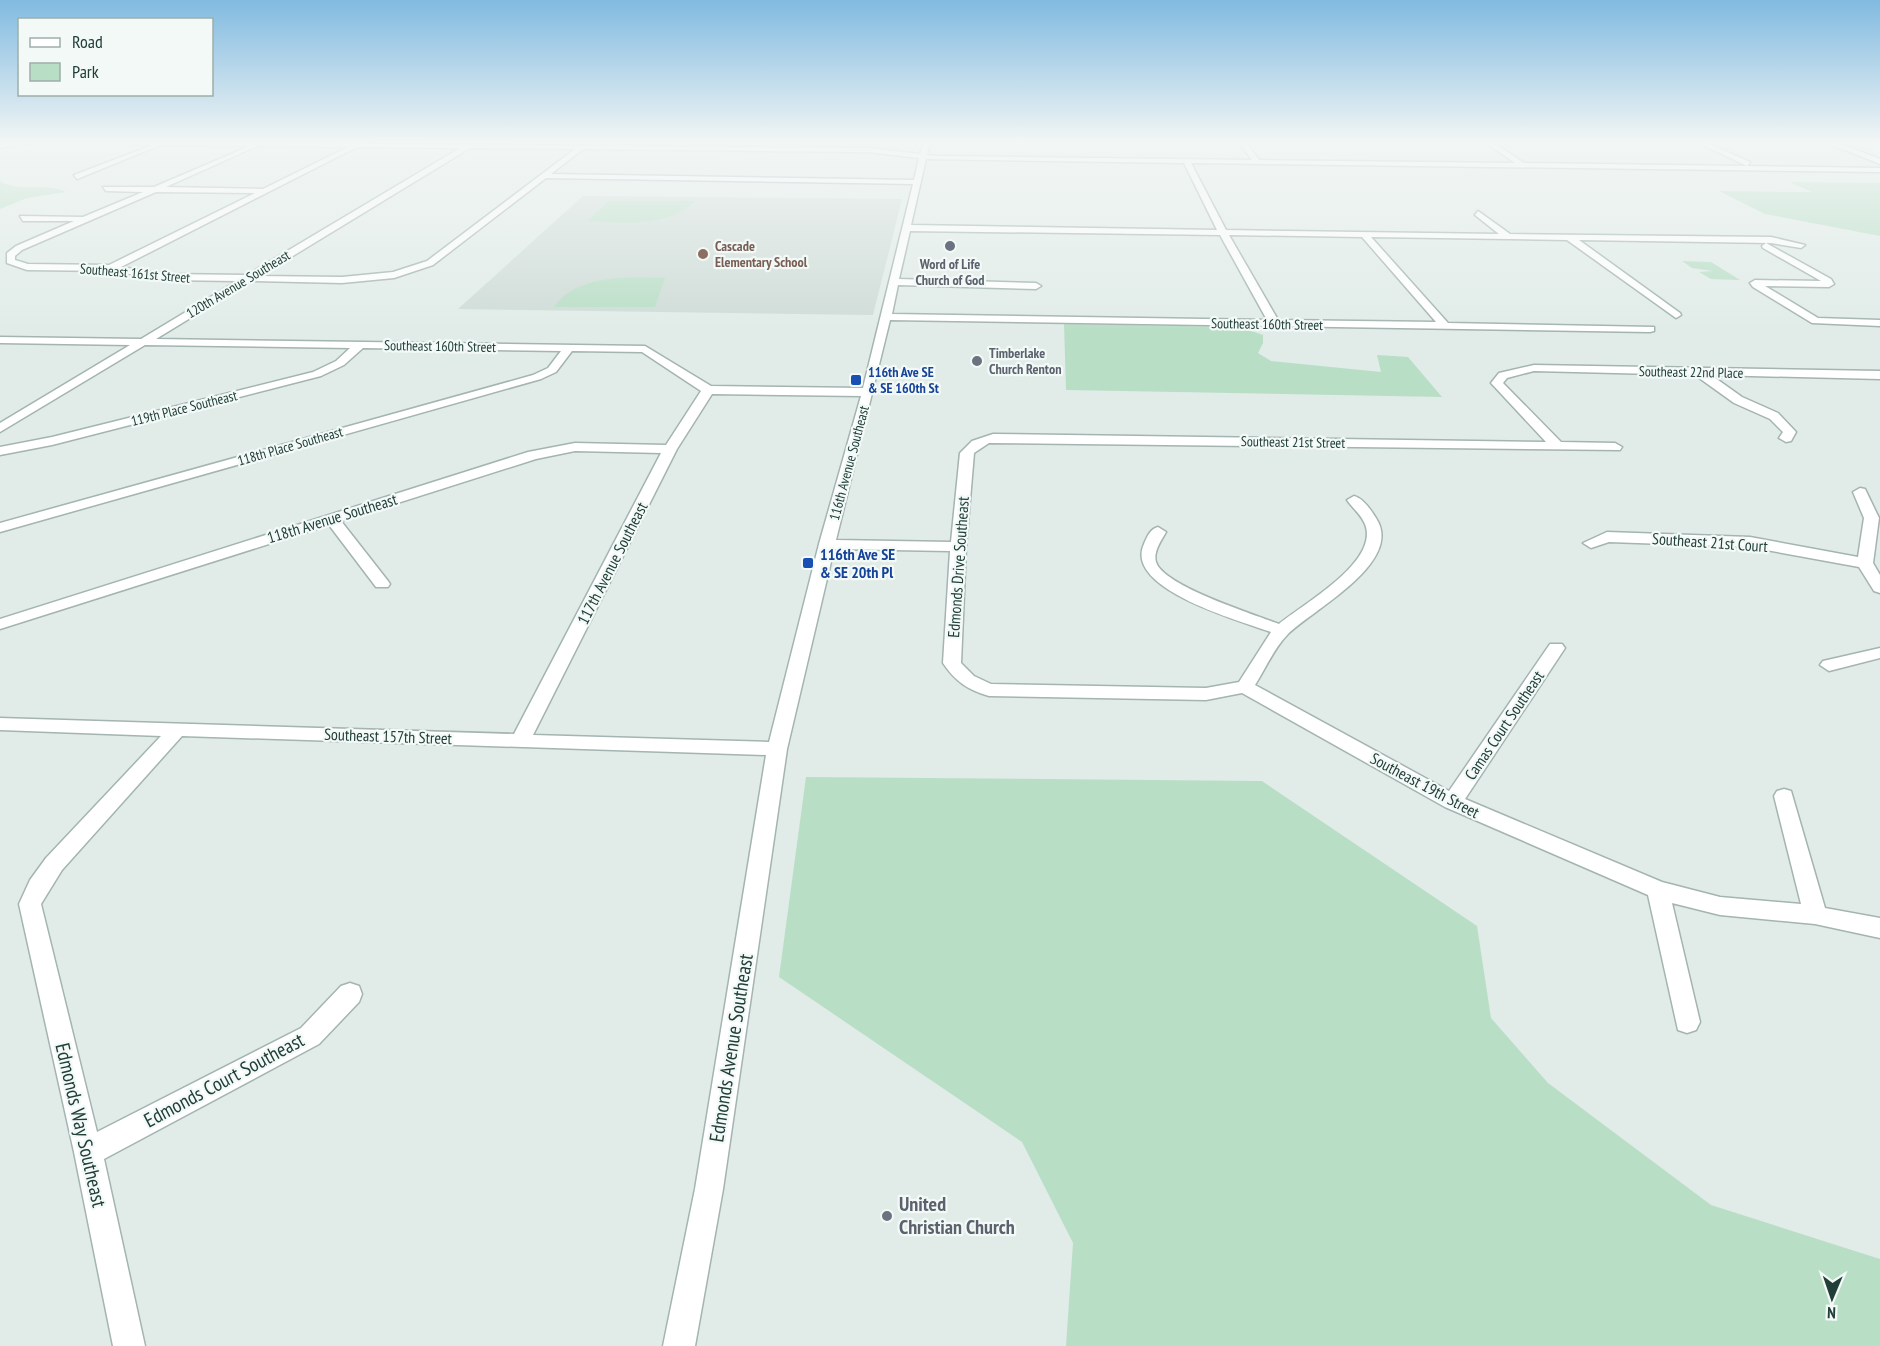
<svg xmlns="http://www.w3.org/2000/svg" width="1880" height="1346" viewBox="0 0 1880 1346" font-family="'PT Sans Narrow',sans-serif">
  <rect width="100%" height="100%" fill="#e1ece8"/>
  <path fill="#cfdcd7" d="M583,196l319,3 -29,116 -415,-6z"/>
  <path fill="#b9dec6" d="M0,181c18,12 47,1 66,11l-39,6 -27,11z
    M1790,182l90,1v53l-115,-22 -46,-23 93,1z
    M609,201h86c-25,27 -75,22 -108,20z
    M1682,261l29,1 29,18 -29,-1 -12,-7 14,-1 -21,-3z
    M665,278l-10,29h-101c22,-33 76,-30 111,-29z
    M1064,324l176,3 23,8v8l-5,10 13,8 110,11 -4,-17 31,2 34,40 -376,-7z
    M806,777l456,4 215,145 14,92 57,65 163,122 169,54v87h-814l7,-103 -51,-101 -243,-165z"/>
  <g fill="none" stroke-linecap="round" stroke-linejoin="round">
    <g stroke="#a4b4b0" stroke-width="3">
      <path id="minor" d="M13,141l855,7 52,6 4,-13h6l-3,14 10,1 315,4 -14,-19h7l14,19 256,3 -32,-22h8l33,22 223,3 -53,-25h9l47,21 -3,4 133,2v4l-689,-9 35,67 273,4 -24,-19 3,-4 32,23 261,3 34,8 -4,3 -30,-5 -192,-3 101,73 1,2 -5,3 -109,-78 -196,-3 77,86 206,4v4l-4,1 -760,-12 -54,220 115,2 9,-89 12,-12 21,-7 553,8 -55,-59 8,-10 35,-8 346,6v8l-169,-4 31,22 36,16 18,19 -5,9 -5,1 -7,-4 4,-6 -13,-13 -36,-16 -39,-28 -161,-4 -27,7 -4,5 58,59 54,1 7,4 -2,3 -631,-7 -15,10 -8,94 -5,116 13,13 17,8 215,4 33,-6 32,-50c-30,-11 -148,-43 -127,-88 3,-7 6,-15 14,-17l8,5c-5,9 -13,20 -10,30 7,24 100,53 123,62 24,-20 97,-60 87,-97 -3,-11 -13,-18 -19,-27l7,-4c9,2 17,14 22,22 29,44 -64,92 -88,116 -14,14 -22,34 -33,51l194,106 101,-147h12l3,4 -100,151 197,83 58,15 81,7 -27,-108 3,-5 7,-2 7,2 34,117 55,10v20l-65,-14 -95,-9 -48,-12 28,119 -4,8 -9,3 -9,-3 -30,-135 -203,-88 -203,-114 -36,7 -217,-4c-21,-6 -34,-15 -46,-33l7,-112 -116,-2 -47,200 -64,440 -28,157h-32l32,-157 71,-434 -584,-19 -120,134 -21,34 56,228 204,-104 40,-42 9,-3 9,3 3,8 -3,8 -40,42 -215,115 41,187h-32l-39,-194 -55,-248 11,-24 16,-22 115,-122 -161,-6v-12l514,16 147,-281 -86,-2 -39,8 -195,62 47,60 2,3 -2,3h-12l-47,-62 -329,104v-10l528,-167 47,-9 91,2 35,-54 -59,-39 -70,-1 -16,21 -15,7 -541,153v-9l533,-148 15,-7 13,-17 -198,-3 -19,17 -23,11 -269,69 -52,10v-8l52,-10 261,-65 23,-11 14,-13 -205,-3 -145,87v-9l130,-78 -130,-2v-6l141,2 96,-58 -71,-1 -55,-9 -84,-1 -20,-7v-10l9,-7 58,-25h-51l-3,-5 63,1 60,-25 -37,-1 -3,-4h51l96,-41 -90,-1 -83,34 -3,-4 79,-30 -131,-1 -22,4v-4zM257,146l91,1 -85,42 -97,-2zM357,147l103,1 -213,127 -81,-1 -45,-7zM470,148l105,1 -148,112 -34,11 -51,5 -82,-1zM583,149l285,3 51,6 -5,22 -363,-6zM926,159l258,4 33,67 -306,-5zM546,178l367,6 -50,204 -152,-2 -66,-40 -489,-7 95,-58 91,2 52,-5 39,-13zM156,192l99,1 -146,72 -81,-1 -13,-4v-4l7,-6zM910,231l310,4 47,85 -375,-6 6,-29 138,4 5,-3 -5,-3 -137,-4zM1229,235l133,2 74,85 -158,-2zM712,394l149,2 -42,148 -50,198 -236,-7 144,-286z
        M1823,141h10l47,18v5z
        M1766,243l65,36 3,5 -5,3 -64,-1 53,32 62,2v6l-68,-3 -59,-36 -3,-4 5,-3 66,1 -58,-33 -1,-2z
        M1860,488l5,1 14,29 -6,45 7,12v18l-6,-2 -15,-24 -109,-20 -141,-5 -18,6 -8,-5 24,-11 143,5 108,20 6,-39 -11,-26z
        M1880,648v10l-51,13 -9,-6 3,-4z"/>
    </g>
    <use href="#minor" fill="#fff" fill-rule="evenodd"/>
  </g>
  <linearGradient id="sky" x2="0" y2="1"><stop stop-color="#81bae0"/><stop offset="0.43" stop-color="#f2f6f5"/><stop offset="1" stop-color="#f2f6f5" stop-opacity="0"/></linearGradient>
  <rect width="1880" height="330" fill="url(#sky)"/>
  <g fill="#6b7280" stroke="#f2f9f6" stroke-width="2">
    <circle cx="950" cy="246" r="6"/>
    <circle cx="977" cy="361" r="6"/>
    <circle cx="887" cy="1216" r="6"/>
  </g>
  <circle fill="#8d6e63" stroke="#f2f9f6" stroke-width="2" cx="703" cy="254" r="6"/>
  <g fill="#1a4fb4" stroke="#f2f9f6" stroke-width="2">
    <rect x="850" y="374" width="12" height="12" rx="3"/>
    <rect x="802" y="557" width="12" height="12" rx="3"/>
  </g>
  <g text-anchor="middle" dominant-baseline="central" stroke-width="4.5" stroke-linejoin="round" paint-order="stroke">
    <g font-size="14" font-weight="bold" fill="#785e54" stroke="#f2f9f6" text-anchor="start">
      <text x="715" y="246">Cascade<tspan x="715" dy="16">Elementary School</tspan></text>
    </g>
    <g font-size="14" font-weight="bold" fill="#5b616d" stroke="#f2f9f6">
      <text x="950" y="264">Word of Life<tspan x="950" dy="16">Church of God</tspan></text>
      <text x="989" y="353" text-anchor="start">Timberlake<tspan x="989" dy="16">Church Renton</tspan></text>
    </g>
    <g font-size="14" fill="#213e38" stroke="#f2f9f6">
      <text transform="translate(135 273) rotate(5)">Southeast 161st Street</text>
      <text transform="translate(238 284) rotate(-31)">120th Avenue Southeast</text>
      <text transform="translate(1267 324) rotate(1)">Southeast 160th Street</text>
      <text transform="translate(440 346) rotate(1)">Southeast 160th Street</text>
      <text transform="translate(1691 372) rotate(1)">Southeast 22nd Place</text>
      <text transform="translate(184 408) rotate(-14)">119th Place Southeast</text>
      <text transform="translate(1293 442) rotate(1)">Southeast 21st Street</text>
      <text transform="translate(290 446) rotate(-16)">118th Place Southeast</text>
      <text transform="translate(849 463) rotate(-75)">116th Avenue Southeast</text>
    </g>
    <g font-size="14" font-weight="bold" fill="#164399" stroke="#f2f9f6" text-anchor="start">
      <text x="868" y="372">116th Ave SE<tspan x="868" dy="16">&amp; SE 160th St</tspan></text>
    </g>
    <g font-size="16" fill="#213e38" stroke="#f2f9f6">
      <text transform="translate(332 518) rotate(-17)">118th Avenue Southeast</text>
      <text transform="translate(1710 542) rotate(4)">Southeast 21st Court</text>
      <text transform="translate(612 563) rotate(-63)">117th Avenue Southeast</text>
      <text transform="translate(958 567) rotate(-86)">Edmonds Drive Southeast</text>
      <text transform="translate(1504 725) rotate(-56)">Camas Court Southeast</text>
      <text transform="translate(388 736) rotate(2)">Southeast 157th Street</text>
      <text transform="translate(1425 785) rotate(28)">Southeast 19th Street</text>
    </g>
    <g font-size="16" font-weight="bold" fill="#164399" stroke="#f2f9f6" text-anchor="start">
      <text x="820" y="554">116th Ave SE<tspan x="820" dy="18">&amp; SE 20th Pl</tspan></text>
    </g>
    <g font-size="20" fill="#213e38" stroke="#f2f9f6">
      <text transform="translate(731 1048) rotate(-81)">Edmonds Avenue Southeast</text>
      <text transform="translate(224 1080) rotate(-28)">Edmonds Court Southeast</text>
      <text transform="translate(81 1125) rotate(77)">Edmonds Way Southeast</text>
    </g>
    <g font-size="20" font-weight="bold" fill="#5b616d" stroke="#f2f9f6" text-anchor="start">
      <text x="899" y="1204">United<tspan x="899" dy="23">Christian Church</tspan></text>
    </g>
  </g>
  <rect x="18" y="18" width="195" height="78" fill="#f2f9f6" stroke="#9eaeaa" stroke-width="1.5"/>
  <rect x="30" y="38" width="30" height="9" fill="#ffffff" stroke="#9eaeaa" stroke-width="1.5"/>
  <text x="72" y="48" font-size="18" fill="#213e38">Road</text>
  <rect x="30" y="63" width="30" height="18" fill="#b9dec6" stroke="#9eaeaa" stroke-width="1.5"/>
  <text x="72" y="78" font-size="18" fill="#213e38">Park</text>
  <g transform="translate(1832 1298) rotate(182)" stroke="#f2f9f6" stroke-width="4.5" paint-order="stroke">
  <path d="M0-4.5L10 22L0 15L-10 22Z" fill="#213e38"/>
  <text y="-9" font-size="16" font-weight="bold" text-anchor="middle" fill="#213e38">N</text>
  </g>
</svg>
